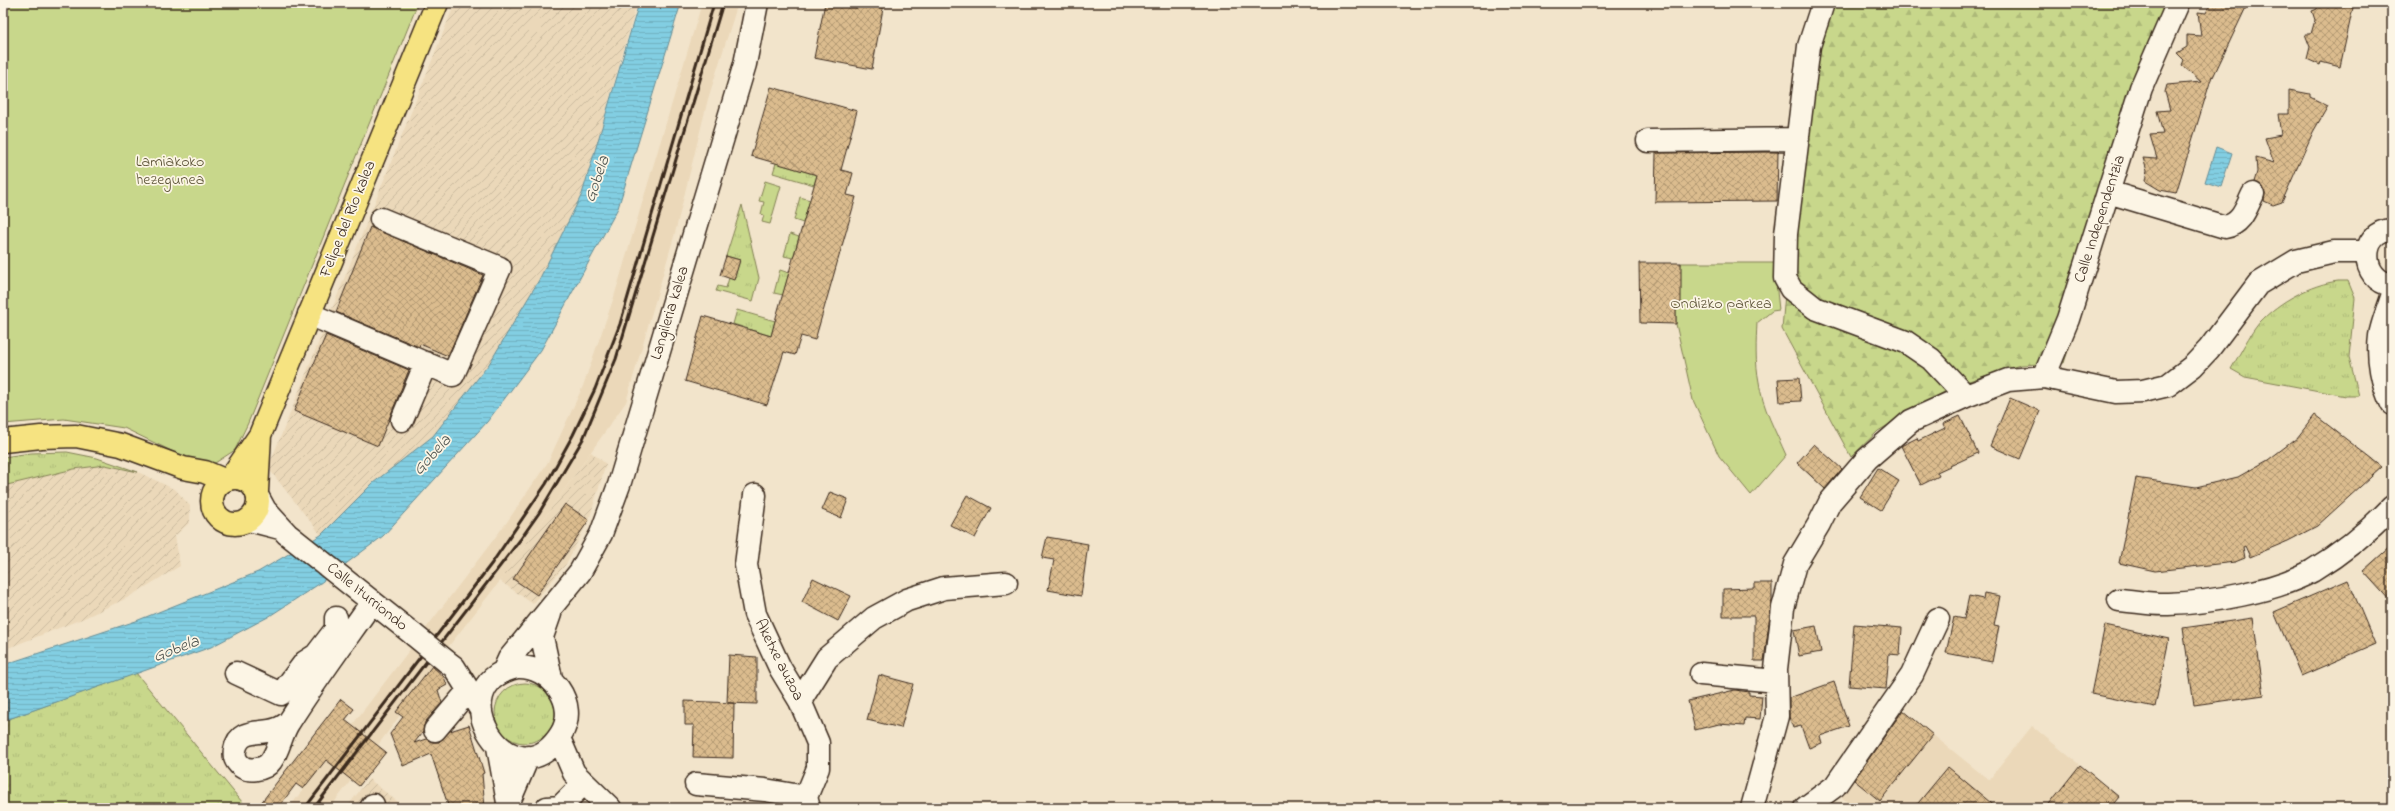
<svg xmlns="http://www.w3.org/2000/svg" width="2395" height="811" viewBox="0 0 2395 811" font-family="'Indie Flower',sans-serif">
  <defs>
    <pattern id="industrial-furrows" width="10" height="10" patternUnits="userSpaceOnUse"><rect width="10" height="10" fill="#ebd8b9"/><path d="M-1 1l2-2M0 10L10 0M9 11l2-2" fill="none" stroke="#caba9f"/></pattern>
    <pattern id="grass-tufts" width="24" height="20" patternUnits="userSpaceOnUse"><rect width="24" height="20" fill="#c8d78b"/><path d="M3 7l-1-3M5 7V3M7 7l1-3M15 17l-1-3M17 17v-4M19 17l1-3" fill="none" stroke="#adb978"/></pattern>
    <pattern id="forest-firs" width="22" height="20" patternUnits="userSpaceOnUse"><rect width="22" height="20" fill="#c8d78b"/><path d="M5 1l3.5 6h-7zM16 11l3.5 6h-7z" fill="#adb978"/></pattern>
    <pattern id="water-rules" width="6" height="5" patternUnits="userSpaceOnUse"><rect width="6" height="5" fill="#82cee2"/><path d="M0 2.5h6" fill="none" stroke="#71b1c1"/></pattern>
    <pattern id="building-cross-hatch" width="8" height="8" patternUnits="userSpaceOnUse"><rect width="8" height="8" fill="#dbbc8e"/><path d="M0 0l8 8M0 8l8-8" fill="none" stroke="#b39973"/></pattern>
  </defs>
  <rect width="100%" height="100%" fill="#f2e4cb"/>
  <filter id="ink" filterUnits="userSpaceOnUse"><feTurbulence type="fractalNoise" baseFrequency=".025" numOctaves="2"/><feDisplacementMap in="SourceGraphic" scale="8" xChannelSelector="R" yChannelSelector="G"/><feConvolveMatrix kernelMatrix="1 2 1 2 8 2 1 2 1" color-interpolation-filters="sRGB"/></filter>
  <g filter="url(#ink)">
    <path fill="#ebd8b9" d="M702,3h36l-30,96 -33,134 -49,169 -126,179 -103,131 3,3 -10,14 -60,79h-41l218,-286 41,-60 35,-76 31,-89z
      M1902,710l87,70 43,-54 87,71 -9,11h-256l-18,-16z"/>
    <path fill="url(#industrial-furrows)" d="M455,3h182l-55,191 -43,86 -50,84 -56,72 -60,47 -52,52 -53,-67z
      M591,452l15,12 -17,56 -23,44 -33,40 -33,-23z
      M105,465l33,7 38,18 14,16v16l-15,14 5,30 -53,32 -45,21 -79,31v-164l71,-17z
      M369,779l35,28 -1,1h-57z"/>
    <path fill="url(#grass-tufts)" stroke="#828054" d="M776,163l41,12 -3,10 -41,-12z
      M800,197l10,3 -7,23 -9,-3z
      M742,205l17,73 -6,23 -37,-10 2,-5 8,2 3,-10 5,1 6,-19 -14,-4z
      M790,234l9,3 -6,21 -9,-2z
      M780,270l9,3 -6,22 -9,-2z
      M2338,281h10l7,17 -6,59 10,39h-13l-101,-19 -14,-8c9,-15 18,-34 29,-47 20,-21 50,-37 78,-41z
      M737,310l38,11 -4,15 -38,-12z
      M67,452l30,6 41,14 -33,-7 -31,4 -71,17v-29l28,-4z
      M136,673l111,135h-244v-87z
      M495 713a30 30 0 1 1 60 0a30 30 0 1 1-60 0Z"/>
    <path fill="url(#forest-firs)" stroke="#828054" d="M1823,3h356l-115,360 -44,2 -64,20 -78,46 -27,26 -69,-128 16,-190z"/>
    <path fill="#c8d78b" stroke="#828054" d="M3,3h415l-170,420 -13,27 -20,13 -25,-3 -66,-32 -60,-9 -61,5z
      M765,181l16,5 -11,38 -8,-2 2,-7 -3,-1 3,-12 -5,-1z
      M1681,263h93l5,47 -7,1 -15,12c-1,19 -2,39 2,59 3,25 17,50 27,73l-35,40 -32,-39 -26,-56 -17,-76v-21z"/>
    <path fill="url(#water-rules)" stroke="#668c94" d="M639,3h42l-63,205 -77,142 -54,72 -104,114 -64,48 -51,33 -57,30 -208,74v-56l133,-44 122,-49 63,-37 52,-52 60,-47 56,-72 50,-84 43,-86z
      M2216,147l16,6 -11,34 -16,-5z"/>
    <path fill="url(#building-cross-hatch)" stroke="#3b2a1e" d="M825,3h59l-12,66 -58,-11z
      M2211,3h37l-35,74 -1,-1 -36,117 -16,-3 -15,-9 2,-10 -4,-13 14,1 -7,-24 13,-1 -6,-23 13,-1 -5,-18 2,-7 34,-3 -19,-17 2,-5 -7,-7 10,-6v-12l14,1 -3,-24 8,1z
      M2318,3h36l-14,64 -19,-5 -1,3 -13,-6 3,-12 -5,-13h6l4,-14 -3,-9 5,-2z
      M771,87l86,24 -16,59 12,3 -6,22 9,2 -41,143 -14,-4 -6,19 -11,-3 -17,53 -82,-24 18,-65 68,20 4,-15 42,-146 -66,-19z
      M2289,90l21,4v3l18,9 -15,26 -31,70 -9,3 -9,-4 1,-8 -2,-6 -9,-5 3,-10 -1,-14 18,5 -9,-25 16,-3 -3,-21h11z
      M1778,152l-1,49 -122,1 1,-49z
      M370,227l113,48 -35,81 -28,-12 -1,3 -83,-35z
      M726,256l14,4 -6,20 -14,-5z
      M1639,263h42v40h-5v21l-36,-1z
      M326,335l83,35 -31,76 -84,-35z
      M1799,378l2,23 -21,1 -2,-23z
      M2010,398l30,13 -20,48 -30,-13z
      M2315,415l67,52 -65,59 -29,15 -38,16 -5,-11 -2,1 2,11 -10,4 -80,9 -36,-8 17,-85 60,9 42,-10 30,-17 29,-22z
      M1960,416l18,37 -41,19 2,4 -18,9 -20,-39 16,-8 1,3 27,-13 -2,-4z
      M1814,444l28,25 -17,20 -28,-26z
      M1878,468l21,13 -18,29 -21,-13z
      M830,492l18,7 -7,19 -19,-8z
      M967,495l24,13 -16,30 -25,-13z
      M565,504l24,16 -52,75 -24,-16z
      M1047,537l41,7 -7,52 -33,-6 6,-30 -12,-2z
      M2392,545v58l-29,-32z
      M813,578l38,18 -13,25 -36,-19z
      M2348,580l27,64 -74,32 -27,-64z
      M1754,583h18v17l-8,61h-10v-45h-31v-27l31,-1z
      M1984,593l16,3 -6,29 5,1 -7,36 -46,-9 8,-36 10,2 5,-23 14,3z
      M2253,618l11,77 -70,10 -11,-77z
      M1854,624l48,4 -2,27 -11,-1 -3,35 -37,-3z
      M2105,625l64,14 -14,68 -64,-13z
      M1816,626l5,26 -22,4 -5,-26z
      M729,655l28,2v47l-30,-1z
      M432,666l12,11 3,8 -9,5 4,13 -17,19 -2,10 -9,11 12,-4 6,3h7l11,-11 19,-6 15,48 -2,1 3,34h-36l-18,-54 -28,12 -13,-32 13,-17 -7,-5z
      M879,675l34,9 -12,44 -34,-8z
      M1834,682l15,44 -29,10 2,7 -13,5 -8,-22 -8,2 -4,-11v-19z
      M1735,690l14,2v3l13,1 -2,23 -15,-1 -1,8 -25,-2 -24,6 -7,-29z
      M341,699l13,10 -9,11 41,32 -27,34 -33,-26 -23,29 -7,-5 -18,24h-21z
      M685,701l49,2 -1,55 -40,-1 1,-32h-9z
      M1903,710l30,25 -53,66 -26,-21z
      M2080,765l39,32 -9,11h-64z
      M1948,767l49,41h-83z"/>
    <g fill="none" stroke-linecap="round" stroke-linejoin="round">
      <g stroke="#3b2a1e" stroke-width="25">
        <path id="minor" d="M1823,3l-14,43 -23,188 -1,44 6,11 24,19 91,34 25,17 35,37
          M1648,141l150,-2
          M2108,192l117,35c17,-3 21,-19 28,-33
          M2392,230c-34,1 -32,51 0,55
          M2392,297c-4,13 -10,26 -12,39 -3,23 2,48 12,68
          M309,314l144,61 47,-107 -119,-49
          M2044,377l24,-58 73,-231 37,-85
          M402,420l24,-57
          M755,495l-9,70 9,49 25,54 20,33 18,42v25l-12,29 3,11
          M259,499l6,11 22,24 127,101
          M249,520l31,8
          M2119,600c16,1 33,5 49,4 41,-1 108,-13 144,-33 30,-18 56,-39 80,-64
          M550,614l-8,23 9,41
          M446,661l8,6 27,43
          M517,667c33,-2 63,37 44,67 -46,74 -128,-48 -44,-67z
          M504,670l5,-11 71,-87 21,-38 18,-49 126,-421 12,-61
          M236,673l45,21 24,-32 11,-7 20,-26v-11
          M1701,674l75,7
          M800,701l27,-43 47,-40 33,-18 37,-12 62,-5
          M288,723c-3,2 -7,5 -11,6 -16,6 -38,-2 -42,21 -1,5 0,10 4,14 7,9 26,6 32,-3 8,-11 10,-27 18,-39 26,-41 55,-80 83,-120
          M435,730l33,-39
          M559,738l15,35 36,35
          M498,747l11,61
          M696,784l69,6 41,7
          M508,804l20,-47
          M371,808l2,-3
          M547,808l13,-1 19,-19
          M1752,808l25,-92 -1,-47 7,-61 12,-44 24,-40 11,-22 37,-43 44,-38 55,-25 42,-16 36,-3 72,15 27,-1 25,-6 25,-19 16,-17 49,-65 38,-23 38,-9h33
          M1805,808l30,-22 77,-111 26,-56"/>
      </g>
      <g stroke="#3b2a1e" stroke-width="25">
        <path id="major" d="M3,441l38,-4 35,-1 45,9 62,23 22,4 19,8
          M231,477l29,-42 177,-432
          M212 501a23 23 0 1 1 46 0a23 23 0 1 1-46 0Z
          M257,491l3,-56"/>
      </g>
      <use href="#minor" stroke="#fcf5e5" stroke-width="22"/>
      <use href="#major" stroke="#f6e381" stroke-width="22"/>
      <path stroke="#3b2a1e" stroke-width="3" d="M305,808l187,-245 54,-79 27,-49 22,-46 25,-65 94,-321
        M314,808l206,-268 19,-27 44,-74 33,-80 107,-356"/>
      <g stroke="#3b2a1e" stroke-width="25" stroke-linecap="butt">
        <path id="minor-bridge" d="M414,635l32,26"/>
      </g>
      <use href="#minor-bridge" stroke="#fcf5e5" stroke-width="22"/>
    </g>
  </g>
  <g text-anchor="middle" dominant-baseline="central" stroke-width="3.5" stroke-linejoin="round" paint-order="stroke">
    <g font-size="16" fill="#5e5539" stroke="#fcf5e5">
      <text x="170" y="162">Lamiakoko<tspan x="170" dy="18">hezegunea</tspan></text>
      <text x="1721" y="304">Ondizko parkea</text>
    </g>
    <g font-size="16" fill="#3b2a1e" stroke="#fcf5e5">
      <text transform="translate(348 219) rotate(-68)">Felipe del Río kalea</text>
      <text transform="translate(2100 219) rotate(-72)">Calle Independentzia</text>
      <text transform="translate(670 313) rotate(-73)">Langileria kalea</text>
      <text transform="translate(367 597) rotate(39)">Calle Iturriondo</text>
      <text transform="translate(779 660) rotate(63)">Aketxe auzoa</text>
    </g>
    <g font-size="17" font-style="italic" fill="#4d534f" stroke="#fcf5e5">
      <text transform="translate(597 179) rotate(-71)">Gobela</text>
      <text transform="translate(432 455) rotate(-48)">Gobela</text>
      <text transform="translate(176 649) rotate(-21)">Gobela</text>
    </g>
  </g>
  <rect width="2395" height="811" fill="none" stroke="#fcf5e5" stroke-width="16"/>
  <rect x="8" y="8" width="2379" height="795" fill="none" stroke="#3b2a1e" stroke-width="1.5" filter="url(#ink)"/>
</svg>
